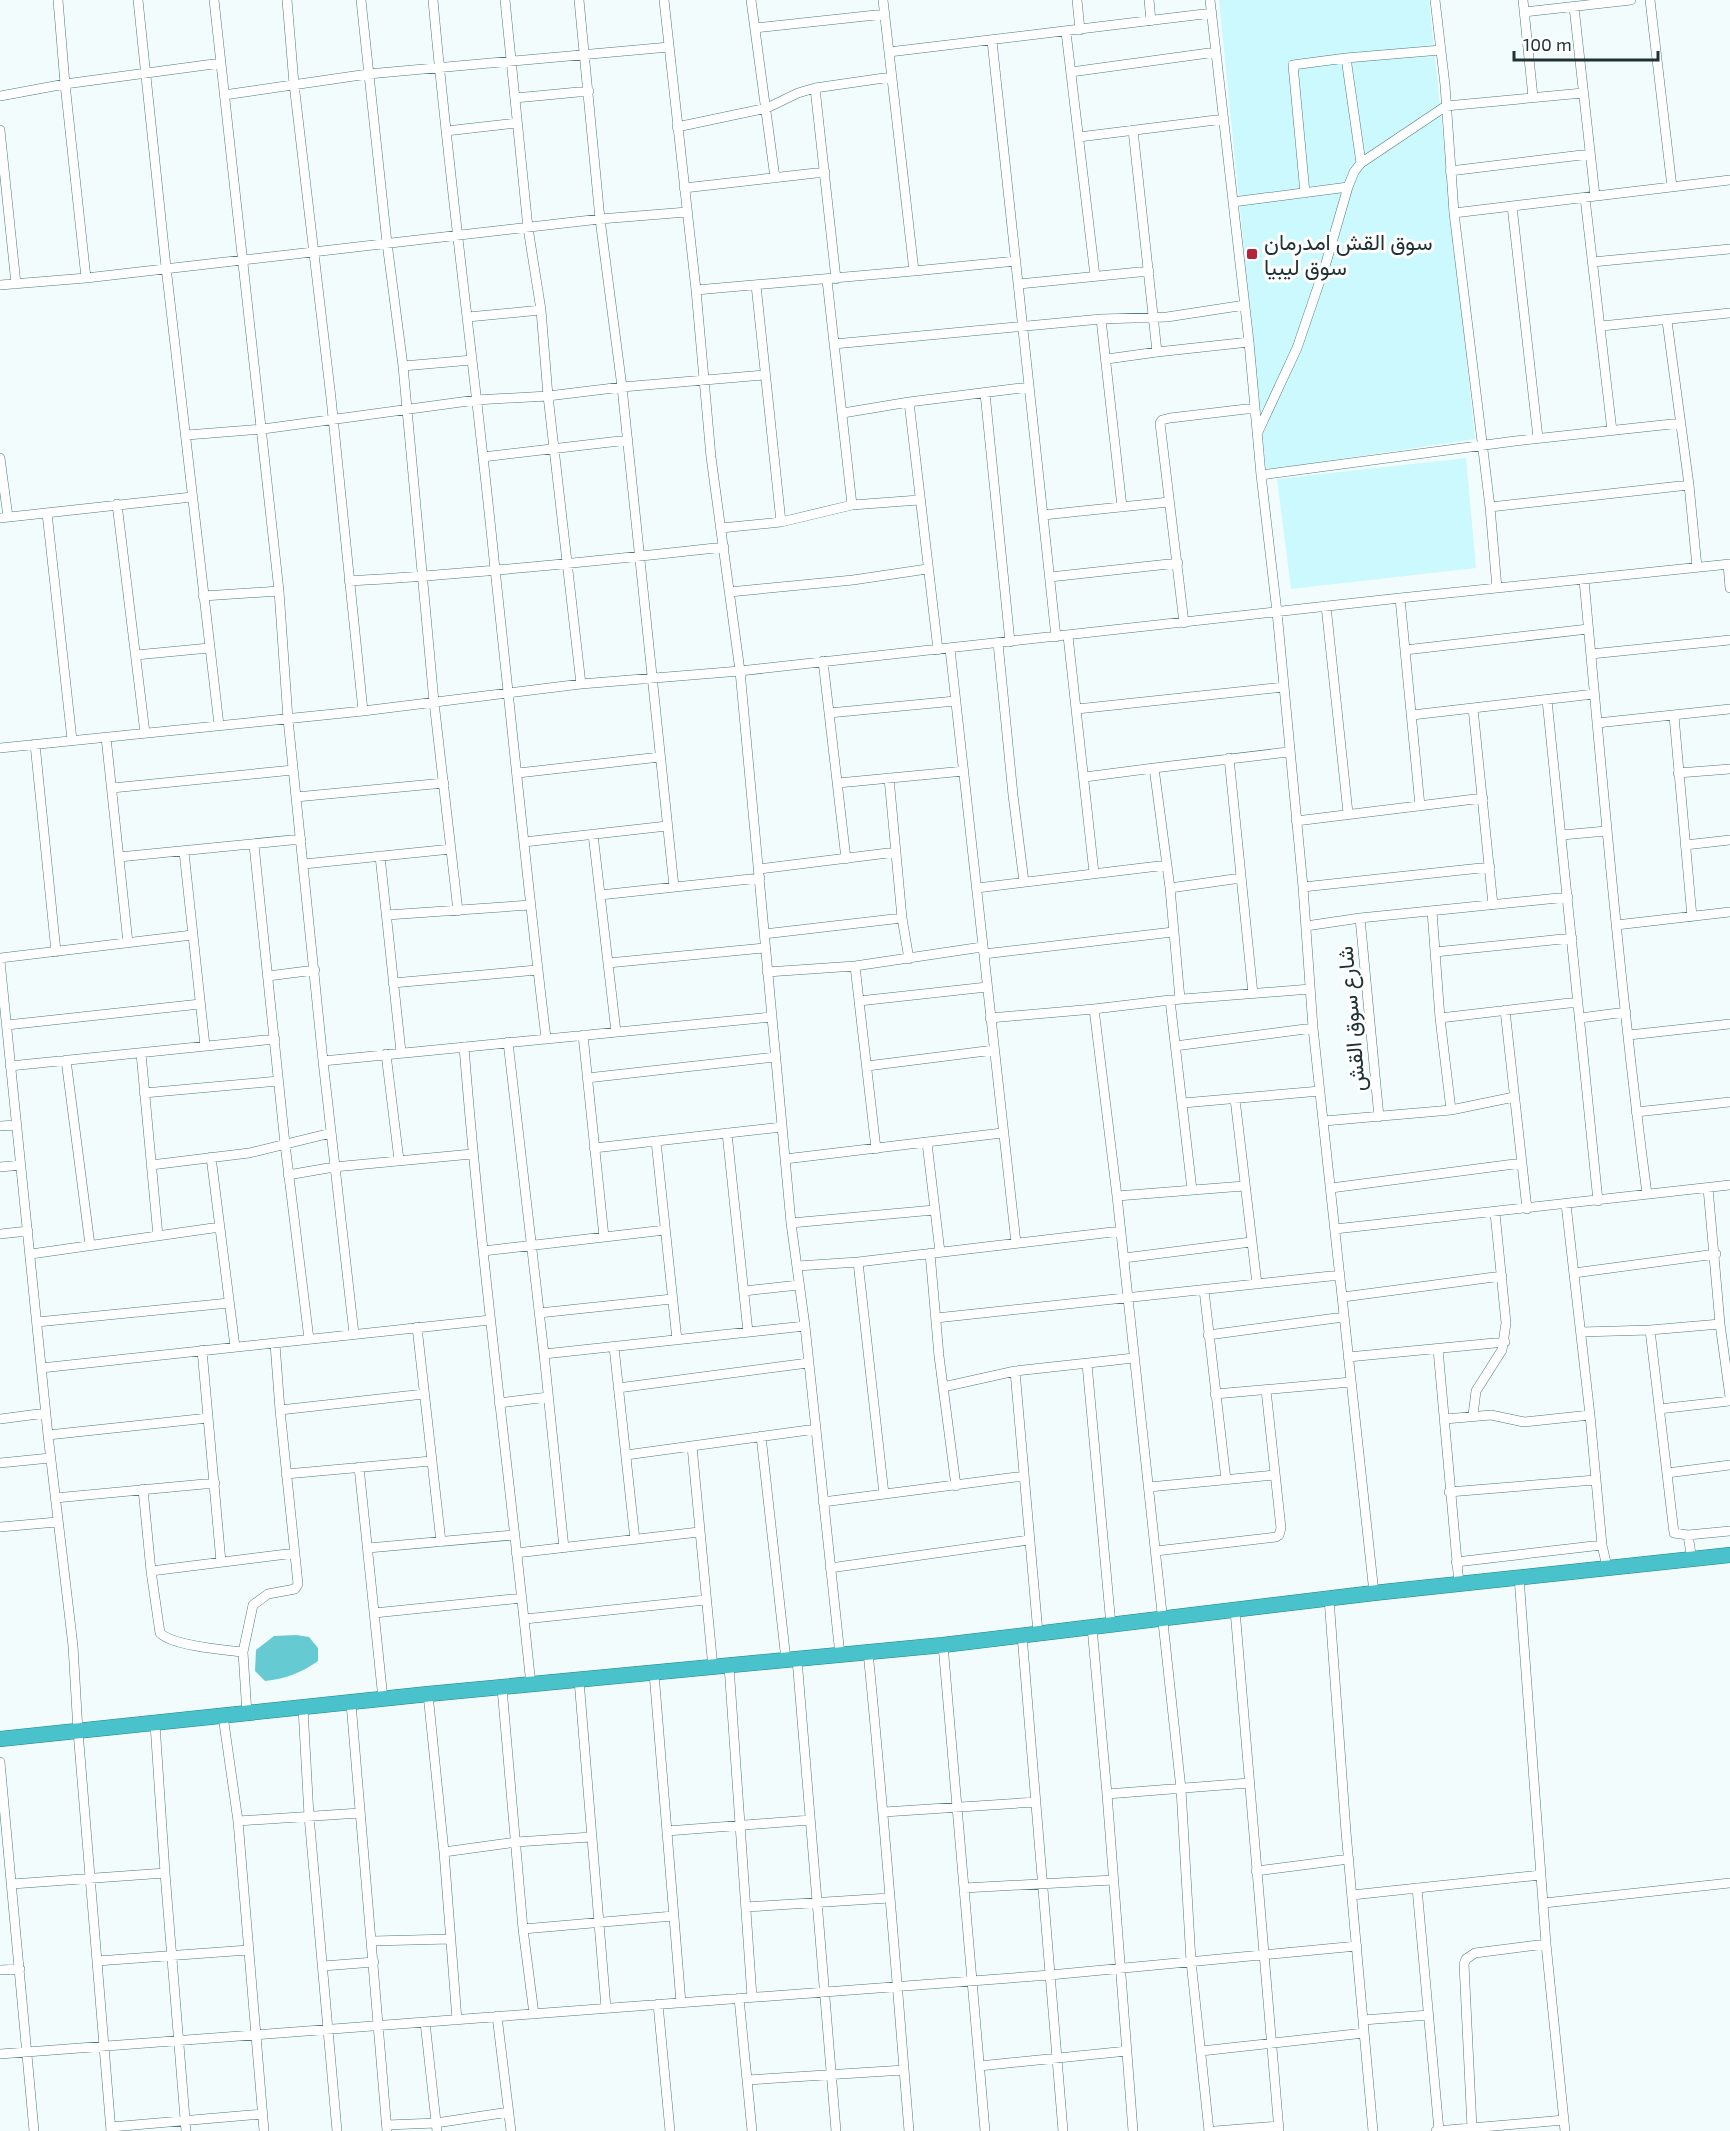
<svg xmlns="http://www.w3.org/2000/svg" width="1730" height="2131" viewBox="0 0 1730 2131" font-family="'Exo 2',Vazirmatn,sans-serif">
  <rect width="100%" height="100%" fill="#f3fcfc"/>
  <path fill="#ccf9fd" d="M1219,0h210l46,439 -209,31z
    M1466,458l10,110 -185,21 -14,-110z"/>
  <path fill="#66cad3" d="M296,1635l13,2 9,11v13c-17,12 -33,18 -53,20l-10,-10 1,-21 18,-14z"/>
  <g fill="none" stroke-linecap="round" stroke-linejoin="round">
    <g stroke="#4f7a7e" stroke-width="10">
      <path id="minor" d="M58,0l7,84 21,194
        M138,0l28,267 53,458
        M214,0l65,591 9,128 35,342 448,-44
        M287,0l7,84 37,314 32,313
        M361,0l26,243 16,123 31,336 24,209
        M433,0c17,190 43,379 62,569 17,156 32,313 51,469
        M505,0l23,228 13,82 7,86 33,288
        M579,0l21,219 22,168 52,500
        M664,0l32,290 15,167 29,214 51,552 14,103 35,329
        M751,0l24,178
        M1077,0l3,30
        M1149,0l2,21
        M1210,0l39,342 12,133 16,137 26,275 10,141 61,565
        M1435,0l10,85 9,128 36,294 7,81
        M1523,0l10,97
        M1650,0l22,187
        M1574,7l21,189
        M1524,12l107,-12
        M755,28l130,-14
        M1066,32l29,244
        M992,41l64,596
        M889,52l323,-39
        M1346,58l15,105
        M1071,72l145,-20
        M815,88l21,191
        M224,95l144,-21 301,-27
        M0,96l65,-12 156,-21
        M515,98l74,-7
        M677,127l90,-19 31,-15 17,-5 76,-11
        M0,130l16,154
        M446,131l71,-8
        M1079,137l145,-18
        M1450,171l140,-17
        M684,188l141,-16
        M1305,193l-12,-128 53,-7 95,-8
        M1585,198l27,233
        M1233,202l115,-15
        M1512,206l26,232
        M1454,213l276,-33
        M1592,262l138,-13
        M914,271l102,-10
        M827,280l25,225
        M1019,284l130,-13
        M0,285l86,-7 514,-59 87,-7
        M756,285l25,237
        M696,290l218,-19 -31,-271
        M468,317l73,-7
        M1101,319l21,188
        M1667,321l22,164 8,82
        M1601,326l129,-13
        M834,344l267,-25 66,-2 78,-12
        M1157,352l92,-10
        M1107,359l50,-7 -24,-222
        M403,366l69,-6
        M985,393l25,249
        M909,402l29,248
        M843,413l66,-11 120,-15
        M1258,432l39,-84 29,-85 22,-76 6,-15 7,-9 85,-57 137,-13
        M187,435l76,-6 213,-29 72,-4 74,-9 143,-12
        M483,457l145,-17
        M0,458l8,59
        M1261,475l254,-34 166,-18
        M117,504l28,229
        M1490,507l199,-22
        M47,513l25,227
        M1043,515l126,-13
        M0,518l192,-21
        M721,528l60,-6 71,-17 67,-5
        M1728,564l2,24
        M1050,577l128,-14
        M1584,580c19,205 36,410 63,614
        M349,581c126,-7 250,-20 375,-34
        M729,592l124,-12 74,-11
        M203,596l76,-5
        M1400,598l20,208
        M1326,606l22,207
        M1184,623l-24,-200 2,-3 8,-2 85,-10
        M1068,636l26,237
        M998,643l15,152 11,87
        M950,649l66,594
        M1405,650l183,-21
        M1591,654l139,-14
        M136,655l73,-7
        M823,661l23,198
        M1547,700l51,501
        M1473,708l20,197
        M1077,709l207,-22
        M829,713l126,-12
        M1412,715l182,-21
        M1674,716l18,201
        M1597,723l133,-14
        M106,737l22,206
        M35,744l21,208
        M0,748l363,-37 218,-27 159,-13 660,-73 330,-34
        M1229,758l24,236
        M518,773l142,-16
        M1678,773l52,-4
        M1085,777l69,-9
        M889,778l13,140 7,41
        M838,783l126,-12
        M112,788l181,-18
        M296,797l148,-14
        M1296,821l187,-23
        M593,834l23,198
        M1562,835l44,-4
        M524,842l143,-16
        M254,845l31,299 24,195
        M1685,845l45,-5
        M184,852l21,194
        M380,856l21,196
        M119,857l182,-18
        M304,864l147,-15
        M759,869l137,-17
        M1303,887l187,-20
        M977,888l190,-23
        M1170,888l71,-10
        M600,895l160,-17
        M1432,911l8,107 11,92
        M387,915l143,-10
        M1360,918l19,199
        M1616,925l114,-13
        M1306,926l54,-8 208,-21
        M764,934l138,-16
        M1435,952l137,-14
        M984,954l189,-22
        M0,958l192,-23
        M0,961l48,474 25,211 5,85 33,400
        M608,963l157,-15
        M855,966l21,183
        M767,972l88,-6 127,-19
        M268,976l47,-6
        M393,983l144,-13
        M1180,999l-10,-111 -16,-120 134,-16
        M1170,1000l22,190
        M859,1001l128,-14
        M1094,1009l23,187 64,593 10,172 18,170
        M1505,1010l22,199
        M990,1018l104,-9 76,-9 140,-11
        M1440,1018l138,-16
        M1580,1018l46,-6
        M7,1025l193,-21
        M583,1035l21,202
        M1629,1035l101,-11
        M508,1042l36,312 20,194
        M1175,1046l138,-18
        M464,1047c17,213 45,425 67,638
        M141,1053l17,183
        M386,1054l13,106
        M66,1060l24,185
        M323,1061l31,273
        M10,1066l265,-27
        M867,1066l127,-16
        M587,1078l188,-21
        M144,1093l134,-12
        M1235,1099l22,185
        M1183,1103l137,-12
        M1636,1112l94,-10
        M1324,1121l127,-11 63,-13
        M0,1126l17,-1
        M727,1133l21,199
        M656,1141l21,199
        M927,1143l13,109
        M594,1148l188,-21
        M211,1157l24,190
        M785,1159l217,-26
        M151,1165l98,-12 82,-20
        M0,1167l21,-2
        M288,1175l46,-8 138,-13
        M1331,1188l191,-25
        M1708,1188l12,136 10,73
        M1117,1196l127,-10
        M1566,1204l24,211 12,130 5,22
        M791,1223l143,-13
        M1335,1229l395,-44
        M0,1234l28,-3
        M483,1251l182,-21
        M930,1253l9,103 17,130
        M31,1254l189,-27
        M1124,1258l127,-16
        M858,1262l26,232
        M797,1266l61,-4 263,-31
        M1574,1273l142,-19
        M1204,1290l22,190
        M744,1291l55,-6
        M1343,1297l159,-21
        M539,1313l133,-14
        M936,1318l404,-43
        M37,1322l192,-19
        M417,1327l24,215
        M1650,1330l24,203 14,2 42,-4
        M1581,1332l69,-2 70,-6
        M1208,1335l136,-18
        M614,1347l21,193
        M1438,1349l21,235
        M202,1350l19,212
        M544,1354l261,-28
        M1348,1357l157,-15
        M1087,1364l24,261
        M41,1368l449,-48
        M1015,1371l23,262
        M943,1387l72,-16 119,-13
        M618,1388l190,-25
        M1215,1394l136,-12
        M499,1403l49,-6
        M1659,1409l71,-8
        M280,1410l144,-16
        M1473,1415l3,-24 26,-41 4,-27 -11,-110
        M0,1419l46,-6
        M1445,1419l46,-4 33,7 66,-7
        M48,1435l160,-17
        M761,1436l25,224
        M692,1446l21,222
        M626,1455l190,-26
        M0,1463l50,-5
        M359,1467l24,232
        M1667,1473l63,-8
        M286,1474l145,-13
        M1149,1487l125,-12
        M143,1489l8,82 9,62c13,13 64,17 83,19l10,-47 15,-11 27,-5 3,-5 -18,-174 -5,-66
        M1449,1492l146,-12
        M55,1498l160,-15
        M823,1502l201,-26
        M0,1527l57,-5
        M1688,1535l4,25
        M368,1548l146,-13
        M1156,1551l120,-14 3,-2 2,-7 -15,-138
        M516,1553l183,-21
        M1456,1562l146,-17
        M830,1568l199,-28
        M151,1571l144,-18
        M1519,1577l27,367 19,187
        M1329,1598l17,234 27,299
        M1235,1610l44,521
        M374,1613l148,-15
        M525,1619l180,-19
        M1092,1627l15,167 26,337
        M1022,1635l41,496
        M943,1645l42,486
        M243,1652l4,62
        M868,1652c16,160 28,319 41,479
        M797,1659l39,472
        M729,1666l23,331
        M654,1673l27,330
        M579,1680l27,328
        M502,1688l21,241 11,85
        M428,1694l16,158 13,168
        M351,1703l36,428
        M303,1708l6,108 28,315
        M223,1716l15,105 26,310
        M155,1724l10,149 21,258
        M0,1762l34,369
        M1107,1794l142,-11
        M884,1812l152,-10
        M238,1821l122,-8
        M667,1831l143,-11
        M444,1852l72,-10 75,-5
        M1256,1871l93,-12
        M12,1884l153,-11
        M964,1888l149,-8
        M1417,1888l22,243
        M1352,1895l189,-20
        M1544,1903l186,-20
        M746,1907l143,-9
        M523,1929l150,-13
        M373,1941l77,-2
        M97,1961l151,-11
        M323,1966l51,-4
        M0,1970l20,-1
        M739,1998l13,133
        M658,2004l12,127
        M497,2016l14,115
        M1363,2020l66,-5
        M425,2022l12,109
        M1201,2051l163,-18
        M0,2054l1050,-79 307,-29
        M979,2066l148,-15
        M747,2080l157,-10
        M387,2125l49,-2 73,-11
        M111,2127l152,-13
        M1472,2128l-8,-164 2,-5 9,-6 71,-9
        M1215,2131l64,-5
        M1436,2131l128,-11"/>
    </g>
    <g stroke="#1e868d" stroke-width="16">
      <path id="trunk" d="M0,1739l428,-45 515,-49 431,-52 356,-38"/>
    </g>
    <use href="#minor" stroke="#fff" stroke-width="9"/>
    <use href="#trunk" stroke="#4ac2cb" stroke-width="15"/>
  </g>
  <rect fill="#b6243c" stroke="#fff" stroke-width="2" x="1246" y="248" width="12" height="12" rx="3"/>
  <g text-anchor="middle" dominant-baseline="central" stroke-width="6" stroke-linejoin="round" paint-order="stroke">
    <g font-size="22" fill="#203233" stroke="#fff" text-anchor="start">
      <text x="1264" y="241">سوق القش امدرمان<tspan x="1264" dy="25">سوق ليبيا</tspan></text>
    </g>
    <g font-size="22" fill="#203233" stroke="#fff">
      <text transform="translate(1350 1019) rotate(-95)">شارع سوق القش</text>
    </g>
  </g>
  <path d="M1514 51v9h144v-9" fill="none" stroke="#203233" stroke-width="3"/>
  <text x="1523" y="51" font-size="18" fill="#203233" stroke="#ffffff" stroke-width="4.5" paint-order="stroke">100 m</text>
</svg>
